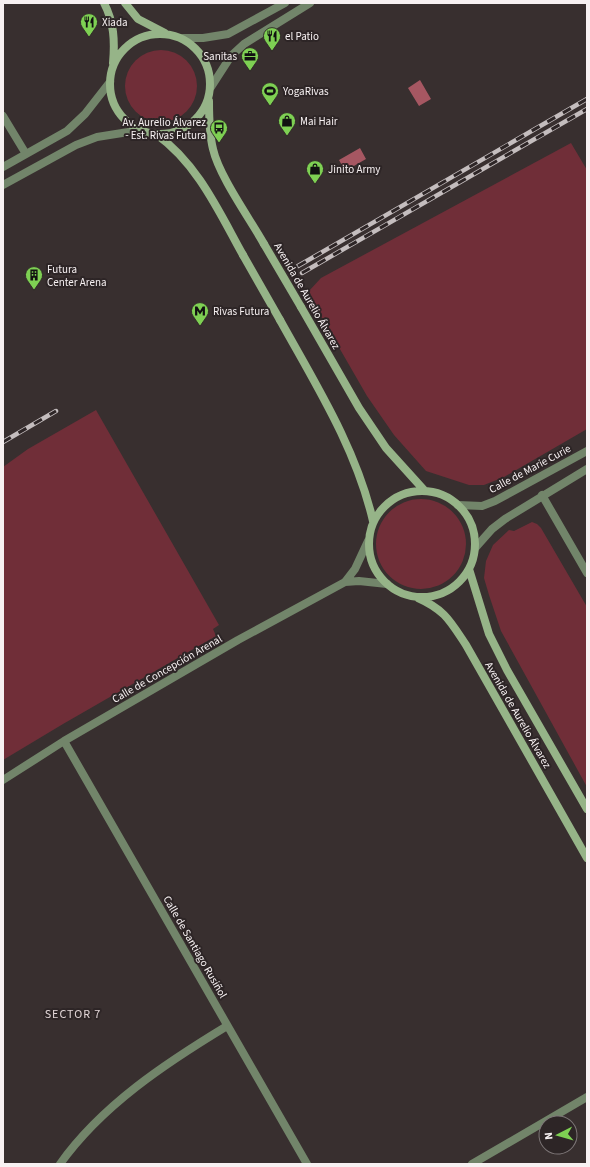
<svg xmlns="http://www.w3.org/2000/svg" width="590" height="1167" viewBox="0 0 590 1167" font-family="'Source Sans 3',sans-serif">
  <rect width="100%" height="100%" fill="#382f2f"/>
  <path fill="#702e38" d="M125 86a36 36 0 1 1 72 0a36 36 0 1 1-72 0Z
    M571,143l16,27v259l-83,48 -20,8h-15l-43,-14 -32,-36 -27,-39 -49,-85 -9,-20 12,-13z
    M96,410l123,215 -6,4 3,7 -153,88 -60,36v-293l25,-18z
    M376 544a45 45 0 1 1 90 0a45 45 0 1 1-90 0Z
    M532,522l5,2 4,4 46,79v180l-86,-156 -12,-36 -5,-17 2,-17 7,-16 16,-15 5,1z"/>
  <path fill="#a65762" d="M420,80l11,19 -12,7 -11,-18z
    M360,148l6,11 -21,12 -6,-11z"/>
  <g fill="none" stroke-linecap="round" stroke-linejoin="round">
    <path stroke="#72856a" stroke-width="8" d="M3,116l23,38
      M3,167l64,-36 18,-17 25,-32
      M3,185l73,-40 21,-8 44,-7
      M542,495l45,78
      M345,582l14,-1 28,3
      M64,741l243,423
      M3,780l61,-39 174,-101 107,-58 10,-13 13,-28
      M60,1164c42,-59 106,-101 167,-138
      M472,1164l115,-67"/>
    <path stroke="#72856a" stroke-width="8" d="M183,38h20l25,-4 57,-31
      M211,87l20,-31 13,-12 66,-41
      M458,505l24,1 13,-5 92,-50
      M476,547l16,-18 13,-10 82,-50"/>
    <path stroke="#96b488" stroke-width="8" d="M104,3c10,19 11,38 9,60
      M125,3l13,16 27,14
      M110 84a50 50 0 1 1 100 0a50 50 0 1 1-100 0Z
      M209,101c0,16 0,32 4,48 6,27 37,70 51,95
      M156,134c42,30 63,78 87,121
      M301,307l58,101 27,40 38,42
      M280,320c36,65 76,128 93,201
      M369 544a53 53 0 1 1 106 0a53 53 0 1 1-106 0Z
      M469,569l20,65 18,36 80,139
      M418,598c27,12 32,23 48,47l121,213"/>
    <g stroke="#c4bdbe" stroke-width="4.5">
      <path id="rail" d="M298,266l289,-167
        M302,273l285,-164
        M3,442l53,-31"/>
    </g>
    <use href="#rail" stroke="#2d2526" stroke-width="3" stroke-dasharray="9" stroke-linecap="butt"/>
    <path stroke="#96b488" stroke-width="8" d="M264,244l37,63
      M243,255l37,65"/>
  </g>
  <defs>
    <g id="restaurant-pin" transform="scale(0.9)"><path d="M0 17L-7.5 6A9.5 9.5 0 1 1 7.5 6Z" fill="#7ed053" stroke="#2d2526"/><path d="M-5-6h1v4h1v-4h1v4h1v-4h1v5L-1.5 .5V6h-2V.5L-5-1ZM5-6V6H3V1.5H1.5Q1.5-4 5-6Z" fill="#111"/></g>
    <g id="office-pin" transform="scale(0.9)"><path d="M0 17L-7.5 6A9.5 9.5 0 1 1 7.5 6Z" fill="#7ed053" stroke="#2d2526"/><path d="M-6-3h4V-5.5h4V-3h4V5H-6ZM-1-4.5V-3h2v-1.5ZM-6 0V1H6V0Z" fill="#111"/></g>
    <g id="stadium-pin" transform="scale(0.9)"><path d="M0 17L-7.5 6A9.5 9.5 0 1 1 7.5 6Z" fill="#7ed053" stroke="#2d2526"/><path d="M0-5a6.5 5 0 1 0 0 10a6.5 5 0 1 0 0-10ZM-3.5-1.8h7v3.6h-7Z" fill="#111"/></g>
    <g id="shop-pin" transform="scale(0.9)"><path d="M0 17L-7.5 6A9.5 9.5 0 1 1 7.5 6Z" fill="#7ed053" stroke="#2d2526"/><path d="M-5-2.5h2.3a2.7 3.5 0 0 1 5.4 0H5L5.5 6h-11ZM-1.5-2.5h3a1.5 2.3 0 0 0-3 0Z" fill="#111"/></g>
    <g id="bus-pin" transform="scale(0.9)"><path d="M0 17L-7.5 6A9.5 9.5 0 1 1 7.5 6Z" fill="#7ed053" stroke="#2d2526"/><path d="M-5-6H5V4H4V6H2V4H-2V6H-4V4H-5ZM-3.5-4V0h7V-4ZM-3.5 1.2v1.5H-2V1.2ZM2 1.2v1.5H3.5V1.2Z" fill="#111"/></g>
    <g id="building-pin" transform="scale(0.9)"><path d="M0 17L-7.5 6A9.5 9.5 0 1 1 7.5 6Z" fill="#7ed053" stroke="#2d2526"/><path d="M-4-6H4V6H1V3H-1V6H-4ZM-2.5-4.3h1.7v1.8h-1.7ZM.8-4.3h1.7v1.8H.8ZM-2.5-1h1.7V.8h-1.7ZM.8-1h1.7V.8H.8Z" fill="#111"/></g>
    <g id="metro-pin" transform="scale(0.9)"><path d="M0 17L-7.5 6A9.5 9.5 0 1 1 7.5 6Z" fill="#7ed053" stroke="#2d2526"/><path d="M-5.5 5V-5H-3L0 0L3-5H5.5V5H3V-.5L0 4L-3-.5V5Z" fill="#111"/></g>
  </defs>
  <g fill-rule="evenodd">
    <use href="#restaurant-pin" x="89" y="22"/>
    <use href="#restaurant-pin" x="272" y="36"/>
    <use href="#office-pin" x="250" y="56"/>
    <use href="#stadium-pin" x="270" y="91"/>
    <use href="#shop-pin" x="287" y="121"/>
    <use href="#bus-pin" x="219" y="128"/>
    <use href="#shop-pin" x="315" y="169"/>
    <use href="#building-pin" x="34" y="275"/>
    <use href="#metro-pin" x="200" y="311"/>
  </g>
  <g text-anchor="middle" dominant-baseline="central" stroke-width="4" stroke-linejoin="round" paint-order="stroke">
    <g font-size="11" fill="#f7f1f2" stroke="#2d2526" text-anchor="start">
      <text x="102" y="22">Xiada</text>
      <text x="285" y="36">el Patio</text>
      <text x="237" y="56" text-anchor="end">Sanitas</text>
      <text x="283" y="91">YogaRivas</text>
      <text x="300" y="121">Mai Hair</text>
      <text x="206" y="122" text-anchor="end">Av. Aurelio Álvarez<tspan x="206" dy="13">- Est. Rivas Futura</tspan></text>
      <text x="328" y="169">Jinito Army</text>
      <text x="47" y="269">Futura<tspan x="47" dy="13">Center Arena</tspan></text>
      <text x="213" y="311">Rivas Futura</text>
    </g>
    <g font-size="11" fill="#f7f1f2" stroke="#2d2526">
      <text transform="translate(307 296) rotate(60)">Avenida de Aurelio Álvarez</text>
      <text transform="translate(530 469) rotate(-28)">Calle de Marie Curie</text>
      <text transform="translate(167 669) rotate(-30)">Calle de Concepción Arenal</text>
      <text transform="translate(518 715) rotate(60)">Avenida de Aurelio Álvarez</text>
      <text transform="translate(195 947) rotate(60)">Calle de Santiago Rusiñol</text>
    </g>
    <g font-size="12" letter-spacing="1" fill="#e2d6d7" stroke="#2d2526">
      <text x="73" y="1014">SECTOR 7</text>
    </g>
  </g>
  <rect width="590" height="1167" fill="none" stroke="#f7f1f2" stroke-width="8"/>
  <g transform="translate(558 1135) rotate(264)"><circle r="19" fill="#2d2526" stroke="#7e7778"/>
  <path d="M0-3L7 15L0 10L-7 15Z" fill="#7ed053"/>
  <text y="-6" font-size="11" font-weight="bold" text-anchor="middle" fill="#f7f1f2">N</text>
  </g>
</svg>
